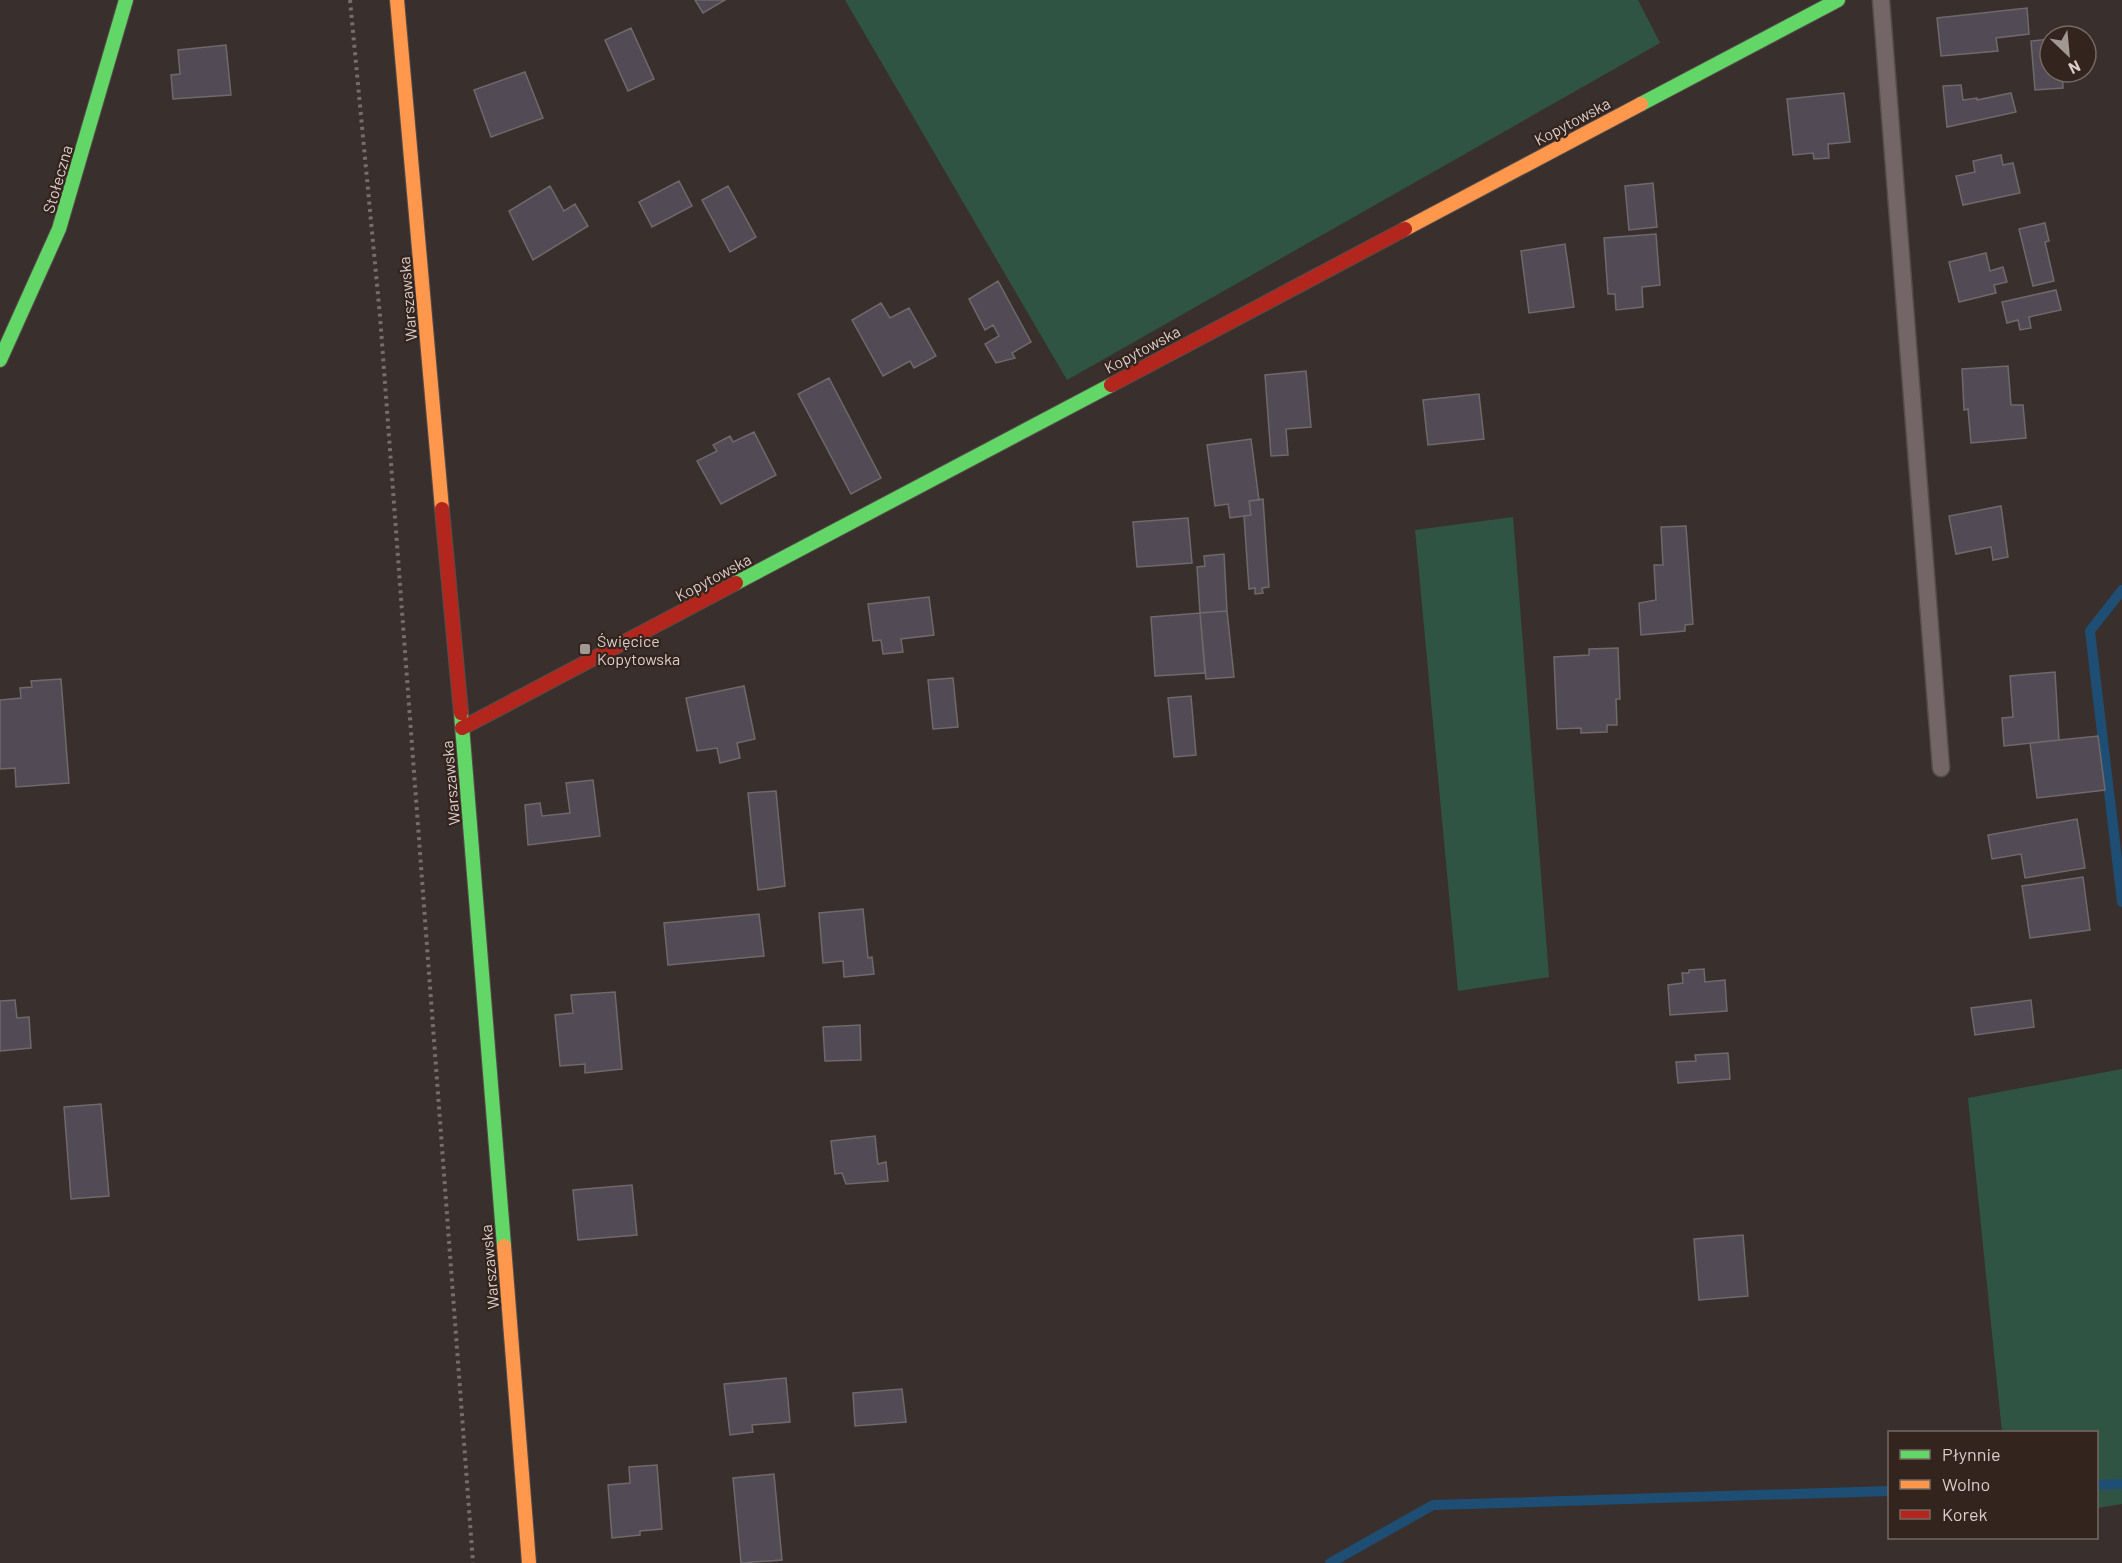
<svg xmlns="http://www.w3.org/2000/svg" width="2122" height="1563" viewBox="0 0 2122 1563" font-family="Barlow,sans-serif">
  <rect width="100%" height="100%" fill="#39302d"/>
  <path fill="#305443" d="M845,0h793l22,43 -593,337z
    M1513,517l36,460 -91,14 -43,-461z
    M2122,1069v435l-25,4 -1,-76h-94l-34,-334z"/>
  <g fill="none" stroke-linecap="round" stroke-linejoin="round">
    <path stroke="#1f4e74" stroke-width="10" d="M2122,590l-32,41 32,271
      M2096,1485l26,-1
      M1330,1563l103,-58 457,-14"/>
  </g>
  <path fill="#524b55" stroke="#6e696b" stroke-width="1.5" d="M695,0h30l-22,13z
    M2027,8l2,26 -33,4 2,13 -57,5 -4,-38z
    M631,28l23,51 -26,12 -23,-51z
    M2050,39v33h12l1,16 -28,2 -4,-49z
    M226,45l5,50 -58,4 -2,-24 9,-1 -2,-24z
    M525,72l18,46 -52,19 -17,-47z
    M1961,85l2,15 14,-2v2l34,-7 5,19 -69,15 -4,-41z
    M1844,93l6,49 -22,2 1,14 -15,1 -1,-6 -20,2 -6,-56z
    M2001,155l2,10 10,-2 7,30 -57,12 -7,-29 19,-4 -2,-11z
    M679,181l13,25 -40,21 -13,-25z
    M1653,183l4,44 -28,3 -4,-44z
    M550,186l14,25 11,-7 13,22 -55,34 -24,-49z
    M728,186l28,51 -26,15 -28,-52z
    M2045,223l4,18 -4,1 9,39 -21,5 -14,-57z
    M1656,234l4,51 -18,2 1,20 -27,3 -1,-16h-7l-4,-56z
    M1565,244l9,63 -45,6 -8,-62z
    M1986,253l4,18 13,-4 4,15 -13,3 2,8 -37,9 -10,-40z
    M998,281l33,61 -19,11 3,5 -19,5 -11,-19 14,-8 -6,-11 -8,5 -16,-31z
    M2056,290l5,20 -32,7 2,11 -11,2 -2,-10 -11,3 -5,-21z
    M881,303l9,15 19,-10 27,48 -22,12 -4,-7 -27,15 -31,-56z
    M2008,366l3,39h12l3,33 -55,5 -3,-34 -4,1 -2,-41z
    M1306,371l5,56 -25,2 2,26 -17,1 -6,-81z
    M829,378l52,100 -30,16 -53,-100z
    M1479,394l5,45 -56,6 -5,-45z
    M754,432l22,43 -55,29 -24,-43 20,-10 -4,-6 17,-9 3,6z
    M1251,439l8,61 -10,1 2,14 -21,3 -2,-14 -13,2 -8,-61z
    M1263,499l6,88 -7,1 1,5 -8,1v-6l-6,1 -5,-73 7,-1 -2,-14z
    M2001,506l7,51 -15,3 -2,-13 -35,7 -7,-38z
    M1188,518l4,45 -55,4 -4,-45z
    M1686,526l7,98 -8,1v6l-44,4 -2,-32 17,-3 -2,-35h9l-2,-38z
    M1224,554l3,57 -27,2 -3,-46 8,-1 -1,-10z
    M929,597l5,38 -33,4 2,13 -20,2 -2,-14 -8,1 -5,-37z
    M1227,611l7,66 -28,2 -6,-66z
    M1200,613l5,60 -50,3 -4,-59z
    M1618,648l2,51h-4l1,26h-10v7l-26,1v-5l-24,1 -3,-72 35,-2v-6z
    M2055,672l4,68 -55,6 -2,-28 11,-1 -3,-41z
    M953,678l5,49 -25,2 -5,-49z
    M61,679l8,104 -53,4 -1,-19 -15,1v-69l21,-2 -1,-10 12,-1 -1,-6z
    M744,686l11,53 -18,4 3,15 -20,5 -3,-15 -20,3 -11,-53z
    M1191,696l5,59 -22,2 -6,-59z
    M2098,736l7,54 -68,8 -7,-55z
    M593,780l7,56 -72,9 -3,-40 15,-2 2,13 28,-3 -4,-30z
    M776,791l9,95 -27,4 -10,-97z
    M2077,819l8,49 -60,10 -4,-24 -29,5 -4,-24z
    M2083,877l7,53 -60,8 -8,-52z
    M863,909l5,49 4,-1 2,17 -30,3 -1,-16 -20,2 -4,-50z
    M759,914l5,42 -96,9 -4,-42z
    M1704,969l1,13 20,-2 2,31 -57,4 -2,-30 15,-2 -1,-10h7v-3z
    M615,992l7,77 -37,4v-9l-25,2 -5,-51 18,-2 -2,-18z
    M15,1000l2,18 12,-1 2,31 -31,3v-50z
    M2031,1000l3,27 -59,8 -4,-27z
    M860,1025l1,35 -36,1 -2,-34z
    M1728,1053l2,26 -52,4 -2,-21 20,-1 -1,-6z
    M101,1104l8,92 -38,3 -7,-92z
    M875,1136l3,28 8,-2 2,19 -42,3 -4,-11 -7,1 -4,-33z
    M632,1185l5,50 -59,5 -5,-50z
    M1743,1235l5,61 -49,4 -5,-61z
    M786,1378l4,44 -38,3 1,7 -23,3 -6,-51z
    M902,1389l4,33 -51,4 -2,-33z
    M657,1465l5,64 -22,2v4l-28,3 -4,-53 22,-2 -1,-16z
    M774,1474l8,86 -41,3 -8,-85z"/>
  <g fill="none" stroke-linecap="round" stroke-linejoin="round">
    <g stroke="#554d4a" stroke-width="19">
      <path id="lane" d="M1881,0l60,768"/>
    </g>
    <g stroke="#554d4a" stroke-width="16">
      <path id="fast" d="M1641,104l197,-104
        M0,360l59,-131 67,-229
        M736,583l375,-198
        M461,713l43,533"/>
    </g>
    <g stroke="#554d4a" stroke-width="16">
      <path id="slow" d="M397,0l45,509
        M1405,229l236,-125
        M504,1246l25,317"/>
    </g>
    <g stroke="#554d4a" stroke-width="16">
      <path id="jam" d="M1111,385l294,-156
        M442,509l19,204
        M462,728l274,-145"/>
    </g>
    <path stroke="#786c6d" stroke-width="4" stroke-dasharray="3 4.5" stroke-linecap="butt" d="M350,0l30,316 93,1247"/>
    <use href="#lane" stroke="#746566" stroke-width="16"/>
    <use href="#fast" stroke="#63d668" stroke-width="14"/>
    <use href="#slow" stroke="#ff974d" stroke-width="14"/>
    <use href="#jam" stroke="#b3261e" stroke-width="14"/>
  </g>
  <rect fill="#a19793" stroke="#34241e" stroke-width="2" x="579" y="643" width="12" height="12" rx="3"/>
  <g text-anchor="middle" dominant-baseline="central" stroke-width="4.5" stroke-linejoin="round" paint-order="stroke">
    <g font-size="16" fill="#d9ceca" stroke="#34241e">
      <text transform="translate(1572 121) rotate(-28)">Kopytowska</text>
      <text transform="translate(57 179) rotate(-74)">Stołeczna</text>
      <text transform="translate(407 299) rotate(-95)">Warszawska</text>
      <text transform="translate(1142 349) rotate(-28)">Kopytowska</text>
      <text transform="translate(713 577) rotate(-28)">Kopytowska</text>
      <text transform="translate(450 783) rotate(-95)">Warszawska</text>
      <text transform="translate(489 1267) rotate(-95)">Warszawska</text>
    </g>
    <g font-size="16" fill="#d9ceca" stroke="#34241e" text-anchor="start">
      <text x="597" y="640">Święcice<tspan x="597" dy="18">Kopytowska</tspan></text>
    </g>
  </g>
  <rect x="1888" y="1431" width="210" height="108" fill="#34241e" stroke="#766863" stroke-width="1.5"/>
  <rect x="1900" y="1450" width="30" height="9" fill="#63d668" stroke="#766863" stroke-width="1.5"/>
  <text x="1942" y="1461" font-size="18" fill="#d9ceca">Płynnie</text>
  <rect x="1900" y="1480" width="30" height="9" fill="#ff974d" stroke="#766863" stroke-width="1.5"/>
  <text x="1942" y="1491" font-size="18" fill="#d9ceca">Wolno</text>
  <rect x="1900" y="1510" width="30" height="9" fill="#b3261e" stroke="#766863" stroke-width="1.5"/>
  <text x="1942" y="1521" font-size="18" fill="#d9ceca">Korek</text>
  <g transform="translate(2068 54) rotate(154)"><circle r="28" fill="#34241e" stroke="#766863" stroke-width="1.5"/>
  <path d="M0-4.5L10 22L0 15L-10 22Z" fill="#a19793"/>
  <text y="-9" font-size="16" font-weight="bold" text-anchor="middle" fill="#d9ceca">N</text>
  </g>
</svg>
